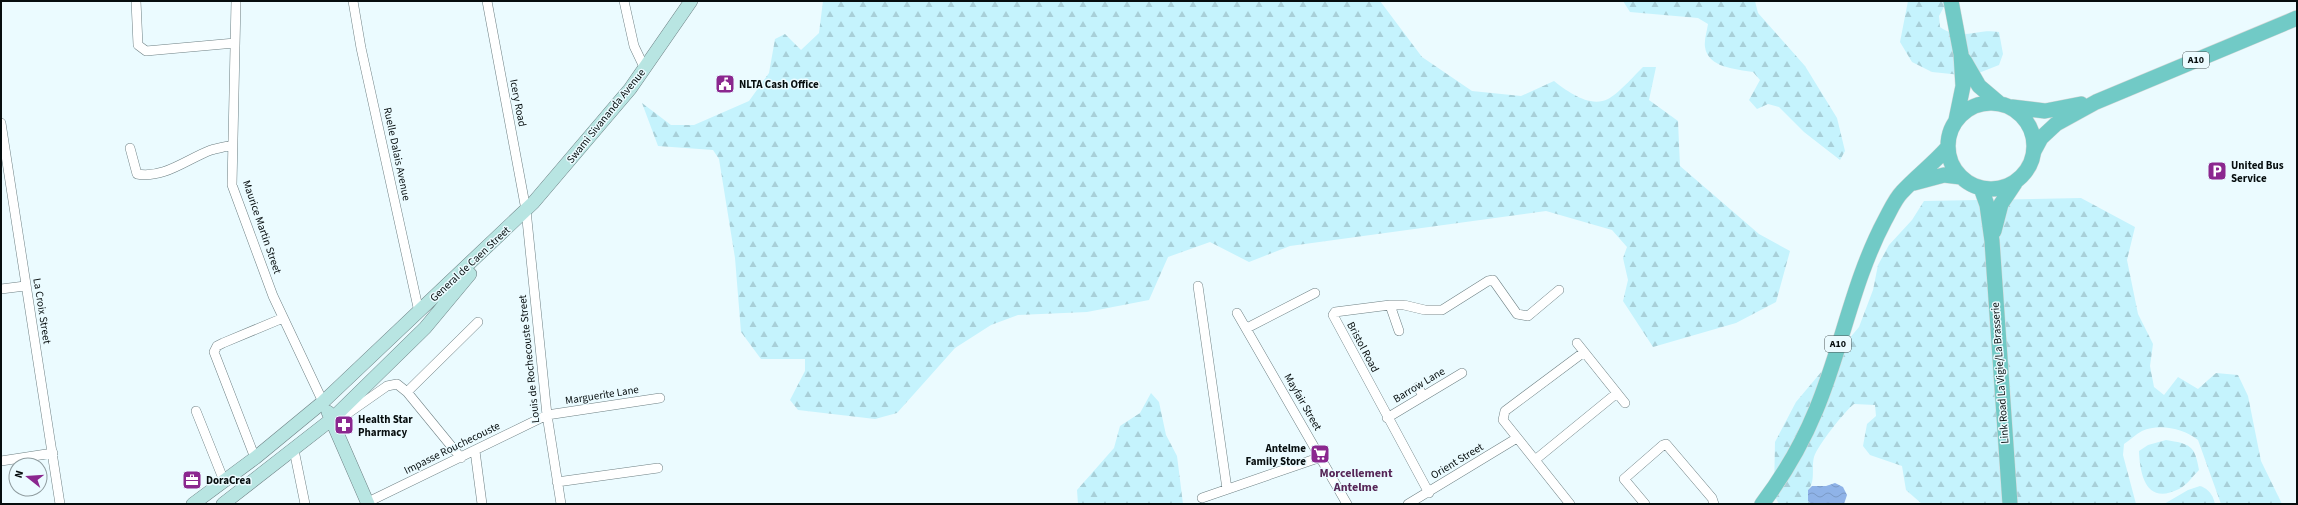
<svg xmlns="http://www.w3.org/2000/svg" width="2298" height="505" viewBox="0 0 2298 505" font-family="'Source Sans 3',sans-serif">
  <defs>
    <pattern id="forest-firs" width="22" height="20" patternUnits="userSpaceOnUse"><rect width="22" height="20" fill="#c5f3fd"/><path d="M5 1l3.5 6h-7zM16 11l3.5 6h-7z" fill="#a8cfd8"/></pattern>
    <pattern id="water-waves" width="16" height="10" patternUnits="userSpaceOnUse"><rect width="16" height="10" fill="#8fb3e8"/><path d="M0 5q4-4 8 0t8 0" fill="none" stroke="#7a99c6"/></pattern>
  </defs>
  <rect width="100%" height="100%" fill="#ebfbff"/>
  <path fill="url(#forest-firs)" d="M823,1h557l42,56 50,34 49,5 33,-15c14,11 36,27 54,18 10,-5 26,-23 35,-32h13l-7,33 29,21 2,45 79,68 31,17 -14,51 -40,21 -83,24 -30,-46 5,-21 -5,-22 4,-11 -15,-17 -66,-19 -256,35 -41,16 -39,-20 -42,15 -19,43 -62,12 -69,3 -27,10 -36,23 -58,65 -22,6 -77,-9 -8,-10 15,-29v-12h-44l-20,-27 -6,-74 -16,-99 -6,-9 -55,-4 -16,-43 29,22h23l55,-24 20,-28 6,-34 10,-5 16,16 18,-17z
    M1623,1h132l3,12 47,53 32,52 8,33 -5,9 -36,-28 -25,-25 -11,-3 -11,5 -8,-9 11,-20 -7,-8c-17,-3 -45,-4 -48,-25 -1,-7 2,-16 3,-23l-10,-6 -68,-6z
    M1908,1h39l-8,15 1,11c22,15 36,1 59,5l4,22 -4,11 -28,11 -39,-4 -20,-10 -12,-20z
    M2081,198l54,29 -8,33 11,54 15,30 -3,22 4,21 10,8 14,-18 20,12 18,-16 22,2 10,21 13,65 21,43h-61l-23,-64c-14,-11 -38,-17 -56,-9 -6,3 -12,9 -18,13l-1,11 13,49h-214l-16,-14 -4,-24 -32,-11 -7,-9 4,-22 9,-8 -1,-11 -21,-1c-10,8 -36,41 -40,53 -3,11 2,24 -6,33v11l3,3h-32l-5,-9 1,-53 21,-40 63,-75 14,-37 5,-25 11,-20 23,-25 12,-19z
    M1151,393l8,9 7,33 11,21 6,48h-105l-1,-14 37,-42 6,-22 20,-13z
    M2166,440c24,4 29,5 33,30 -6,6 -13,16 -20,19 -32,16 -39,-12 -40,-38l9,-6z
    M2200,486c9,3 13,9 15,18h-51l24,-14z"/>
  <path fill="url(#water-waves)" d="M1835,483l8,4 4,8 -3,9h-33l-3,-3v-11l4,-4h14z"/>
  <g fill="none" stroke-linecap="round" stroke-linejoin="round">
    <g stroke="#6e8084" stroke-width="10">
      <path id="street" d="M136,1l2,44 8,6 89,-8
        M236,1l-4,184 41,111 50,106
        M353,1l8,47 58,264
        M487,1l39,209 21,205 14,89
        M624,1l10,45 11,23
        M1,123l59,381
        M130,148l7,26c27,5 50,-15 74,-24 7,-2 14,-3 21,-5
        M1198,286l29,203
        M1,289l24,-3
        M1390,305l9,26
        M1237,313l110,191
        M1247,328l68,-35
        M1577,343l48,60
        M1418,387l5,9
        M407,392l71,-70
        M196,411l28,70
        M1387,418l75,-45
        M337,421l50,-35 10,-2 10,8 54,66
        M294,450l11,54
        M475,451l7,53
        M255,458l-41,-106 3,-6 6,-3 60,-25
        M1535,460l82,-67
        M1,461l52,-8
        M557,482l101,-14
        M1429,493l-96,-178 2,-3 55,-7h14l21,5h17l46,-29 5,-1 24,34 11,2 31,-26
        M1202,498l119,-41
        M368,502l179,-87 113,-17
        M1408,504l109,-66
        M1570,504l-67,-84 2,-9 79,-59
        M1645,504l-21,-25 39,-34 3,-1 46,54 2,6"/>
    </g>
    <g stroke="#6e8084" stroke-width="14">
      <path id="secondary" d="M328,412l40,92
        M193,504l62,-46 68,-56 210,-199 97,-114 61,-88
        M223,504l109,-85 93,-91 45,-54"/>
    </g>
    <g stroke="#d7d8d8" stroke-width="16">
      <path id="primary" d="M1951,1l10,53 2,32 -7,34
        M1964,60l15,26 20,17
        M1948 146a43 43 0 1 1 86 0a43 43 0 1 1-86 0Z
        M2012,107l33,4 36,-7
        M2034,151l7,-13 15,-14 40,-22 201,-84
        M1914,183l30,-8 17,2
        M1981,188l6,17 5,36 18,263
        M1994,231l7,-27 14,-21
        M1762,504c22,-29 40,-60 54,-94 26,-62 37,-130 69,-190 5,-9 10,-21 17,-28 15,-16 32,-29 46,-45"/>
    </g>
    <use href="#street" stroke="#fff" stroke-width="9"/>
    <use href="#secondary" stroke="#b8e5e2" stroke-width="13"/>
    <use href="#primary" stroke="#71cac6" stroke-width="15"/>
  </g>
  <defs>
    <g id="civic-square" transform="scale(1)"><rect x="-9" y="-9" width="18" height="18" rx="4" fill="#8b278f" stroke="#ebfbff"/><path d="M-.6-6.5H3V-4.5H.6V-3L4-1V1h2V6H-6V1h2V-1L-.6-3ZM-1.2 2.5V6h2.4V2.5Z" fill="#fff"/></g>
    <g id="parking-square" transform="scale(1)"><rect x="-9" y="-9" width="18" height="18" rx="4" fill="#8b278f" stroke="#ebfbff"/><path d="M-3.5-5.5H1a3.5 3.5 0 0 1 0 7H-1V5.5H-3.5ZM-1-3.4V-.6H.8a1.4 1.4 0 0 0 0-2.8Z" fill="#fff"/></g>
    <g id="pharmacy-square" transform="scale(1)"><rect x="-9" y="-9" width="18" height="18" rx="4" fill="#8b278f" stroke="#ebfbff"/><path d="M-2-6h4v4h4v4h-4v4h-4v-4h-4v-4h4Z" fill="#fff"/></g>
    <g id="supermarket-square" transform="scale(1)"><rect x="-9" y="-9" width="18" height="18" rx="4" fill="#8b278f" stroke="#ebfbff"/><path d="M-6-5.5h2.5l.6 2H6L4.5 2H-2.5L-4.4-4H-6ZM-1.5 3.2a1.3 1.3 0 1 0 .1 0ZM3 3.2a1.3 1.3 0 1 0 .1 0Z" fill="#fff"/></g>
    <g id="office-square" transform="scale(1)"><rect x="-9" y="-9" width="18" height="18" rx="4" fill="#8b278f" stroke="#ebfbff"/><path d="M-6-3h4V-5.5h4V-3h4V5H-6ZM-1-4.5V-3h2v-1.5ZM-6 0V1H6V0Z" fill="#fff"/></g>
  </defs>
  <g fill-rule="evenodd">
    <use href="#civic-square" x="725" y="84"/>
    <use href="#parking-square" x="2217" y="171"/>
    <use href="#pharmacy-square" x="344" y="425"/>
    <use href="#supermarket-square" x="1320" y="454"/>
    <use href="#office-square" x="192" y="480"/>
  </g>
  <g text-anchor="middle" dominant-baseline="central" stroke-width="3" stroke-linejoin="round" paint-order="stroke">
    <g fill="#ebfbff" stroke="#4b5456" stroke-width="1">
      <rect x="2183" y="52" width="26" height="16" rx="3"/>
      <rect x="1825" y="336" width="26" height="16" rx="3"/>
    </g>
    <g font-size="10" font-weight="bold" fill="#060d0e">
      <text x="2196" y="60">A10</text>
      <text x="1838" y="344">A10</text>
    </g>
    <g font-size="11" font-weight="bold" fill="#060d0e" stroke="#ebfbff" text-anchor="start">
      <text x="739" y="84">NLTA Cash Office</text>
      <text x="2231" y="165">United Bus<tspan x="2231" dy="13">Service</tspan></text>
      <text x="358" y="419">Health Star<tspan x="358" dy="13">Pharmacy</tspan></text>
      <text x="1306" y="448" text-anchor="end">Antelme<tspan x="1306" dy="13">Family Store</tspan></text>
      <text x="206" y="480">DoraCrea</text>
    </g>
    <g font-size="11" fill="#060d0e" stroke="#ebfbff">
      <text transform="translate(518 103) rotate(79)">Icery Road</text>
      <text transform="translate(606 116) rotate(-51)">Swami Sivananda Avenue</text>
      <text transform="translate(397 154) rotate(78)">Ruelle Dalais Avenue</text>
      <text transform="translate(262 227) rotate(71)">Maurice Martin Street</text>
      <text transform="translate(470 264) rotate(-43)">General de Caen Street</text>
      <text transform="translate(42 311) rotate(81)">La Croix Street</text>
      <text transform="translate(1363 347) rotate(62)">Bristol Road</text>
      <text transform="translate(529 359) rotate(-96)">Louis de Rochecouste Street</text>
      <text transform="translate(2000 373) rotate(-94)">Link Road La Vigie/La Brasserie</text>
      <text transform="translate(1419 385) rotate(-31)">Barrow Lane</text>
      <text transform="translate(602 395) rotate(-9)">Marguerite Lane</text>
      <text transform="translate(1303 402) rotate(60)">Mayfair Street</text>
      <text transform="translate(452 448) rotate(-26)">Impasse Rouchecouste</text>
      <text transform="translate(1457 461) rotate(-31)">Orient Street</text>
    </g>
    <g font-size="12" font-weight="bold" fill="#552556" stroke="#ebfbff">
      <text x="1356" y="473">Morcellement<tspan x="1356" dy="14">Antelme</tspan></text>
    </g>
  </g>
  <rect width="2298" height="505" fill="none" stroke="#060d0e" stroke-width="4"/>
  <g transform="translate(28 477) rotate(287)"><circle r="19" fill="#ebfbff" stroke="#8f9c9f"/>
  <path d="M0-3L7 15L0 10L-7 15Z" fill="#8b278f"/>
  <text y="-6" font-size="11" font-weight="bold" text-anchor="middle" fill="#060d0e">N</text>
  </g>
</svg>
